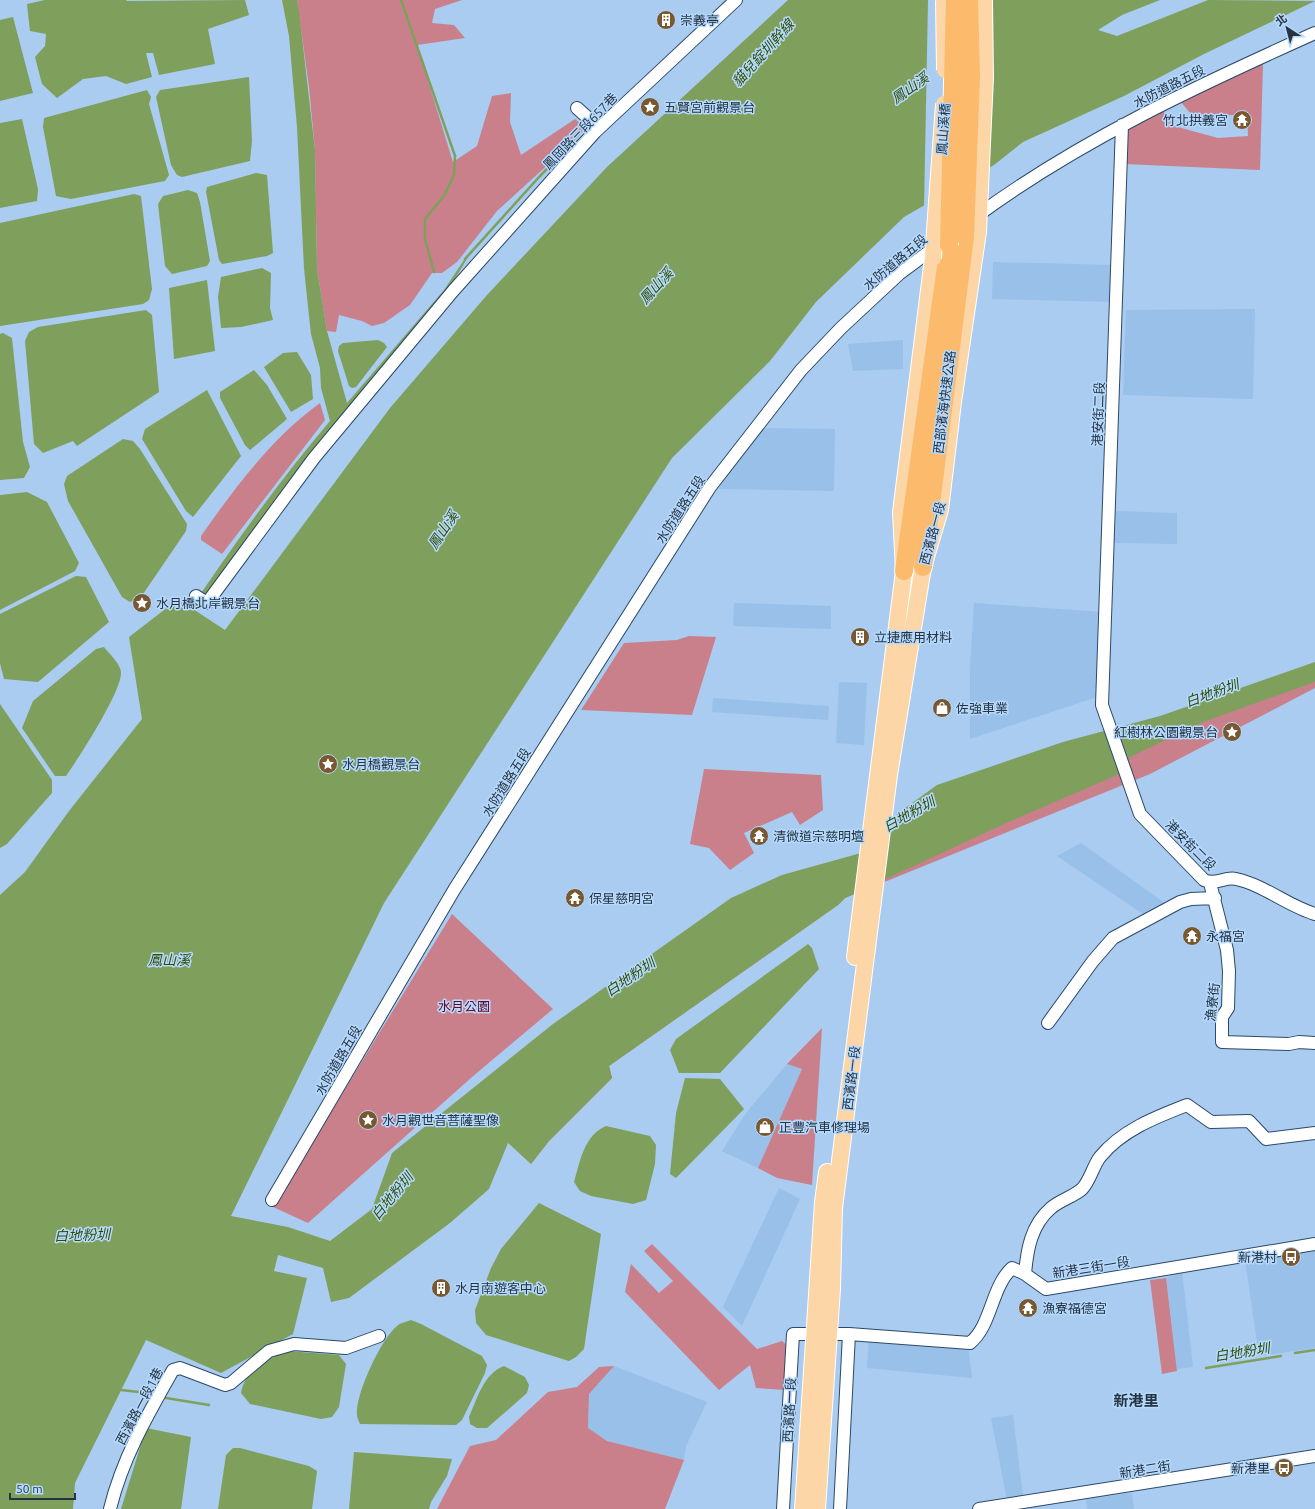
<svg xmlns="http://www.w3.org/2000/svg" width="1315" height="1509" viewBox="0 0 1315 1509" font-family="Ubuntu,'Noto Sans TC',sans-serif">
  <rect width="100%" height="100%" fill="#a9ccf0"/>
  <path fill="#98c0e9" d="M993,262l120,3 -1,37 -120,-3z
    M1255,309l-2,90 -130,-4 3,-85z
    M903,340v29l-50,2 -5,-27z
    M761,428l74,1 -1,62 -115,-2 14,-29z
    M1116,511l61,2v31l-62,-1z
    M734,603l97,3v23l-98,-3z
    M974,603l129,9 -6,85 -127,42v-73z
    M839,682l28,1 -3,62 -28,-2z
    M713,698l116,8 -1,14 -116,-8z
    M1081,843l85,61 -23,10 -86,-58z
    M787,1064l15,5 -44,99 -36,-17 24,-38z
    M779,1188l21,11 -58,127 -19,-19z
    M1315,1250v98l-56,8 -14,-96z
    M1182,1271l11,96 -16,2 -11,-91z
    M869,1339l99,7 4,32 -105,-10z
    M614,1366l93,36 -21,44 -2,14 -77,-19 -19,-13 1,-34z
    M1013,1415l10,81 -16,4 -16,-82z
    M1132,1493l2,16h-47l-1,-10z"/>
  <path fill="#c9808b" d="M297,0h165l-27,9 -3,14 22,2 11,13 -48,7 36,117 24,-16 15,-50 19,-3 -1,29 11,33 54,-36 12,10 -90,82 -40,51 -15,11h-10l-22,32 -26,18 -12,3 -10,-5 -23,-6 -3,17 -9,-1 -10,-62 -2,-119 -6,-63z
    M1263,64l-3,106 -136,-6 -1,-18 -10,-13 49,-24 12,17 44,12 30,-2 -1,-22 -30,2 -26,-2 -11,-13z
    M320,403l5,17 -103,134 -21,-14v-4c35,-50 70,-97 119,-133z
    M689,636l27,1 -24,78 -111,-5 43,-67 53,-3z
    M1315,679v9l-165,86 -305,124 -7,7 -229,161 3,12 -63,63 -18,23 -12,-62 415,-288z
    M704,769l117,6 2,35 -23,15 -8,-13 -48,21 10,20 -24,17 -21,-22 -19,-4z
    M452,914l101,95 -81,68 -164,146 -35,-16z
    M822,1028l-10,157 -35,-7 -19,-10 44,-99 -15,-5z
    M652,1244l105,105 25,-8 7,6 -4,43 -29,-2 -6,-23 -31,25 -94,-98 6,-28 28,29 14,-12 -29,-30z
    M1166,1278l11,93 -15,3 -12,-94z
    M614,1366l-25,28 -1,34 19,13 77,19 -19,49h-228l33,-63 26,-6 52,-48 29,-5 22,-20z"/>
  <path fill="#7f9f5d" d="M45,0h81l1,1 118,-1 4,15 -41,14 7,35 -56,11 -6,-22h-7l6,24 -26,7 -20,-8 -23,3 -26,19 -15,-14 -7,-27 10,-11 1,-12 -16,-3 -3,-27z
    M282,0h15l2,11 16,139 2,119 10,62 20,72 97,-113 22,-33h2l-21,35 -98,115 -153,204 29,19 165,-222 97,-113 120,-128 181,-167h372l-38,15 -24,15 19,6 91,-36 107,1 -111,53 -80,42 -101,46 -29,23 -90,52 -88,85 -46,59 -98,97 -288,445 -153,313 57,11 42,14 42,-32 20,-56 161,-129 178,-126 51,-23 79,-22 6,-9 26,-13 4,-17 40,-29 126,-43 97,-26 155,-54v20l-112,40 -73,35 -13,18 -111,48 -161,75 -7,7 -229,161 3,12 -63,63 -18,23 -23,-21 -19,46 -39,34 -101,75 -18,4 -8,-34 -45,-13 -4,16 33,7 -14,56 -72,39 -75,-33 -71,143 -2,26h-73v-614l25,-23 44,-61 73,-92 -13,-82 48,-37 14,8c43,-64 89,-128 139,-187l-9,-33 -1,-20 -9,-34 -3,-27 -4,-39 -7,-141 -8,-91z
    M13,17l20,76 -33,8v-81z
    M249,77l3,64 -2,20 -68,16 -5,-2 -6,-10 -15,-68 4,-7z
    M147,90l4,7 -2,7 20,71 -4,6 -94,18 -15,-3 -13,-69 1,-9z
    M22,119l16,70 -1,12 -37,7v-85z
    M256,173l11,2 6,78 -6,3 -45,8 -3,-4 -13,-68 1,-5z
    M188,190l9,3 3,9 10,59 -3,5 -35,8 -7,-8 -7,-62 5,-8z
    M134,194l7,2 11,93 -3,11 -6,4 -143,22v-103z
    M262,268l9,5 -1,35 3,12 -32,7 -20,1 -3,-31 3,-20z
    M207,280l8,71 -41,8 -5,-71z
    M146,310l6,5 7,77 -82,54 -4,-5 -30,12 -9,-9 -9,-103 4,-9 9,-5z
    M3,333l9,5 11,104 7,25 -6,11 -24,2v-146z
    M378,340l6,3 3,4 -31,40 -4,1 -3,-2 -11,-35 1,-5 4,-3z
    M297,352l14,23 2,24 -22,13 -27,-45 19,-14z
    M254,370l13,15 20,34 -37,31 -5,-5 -25,-47v-6z
    M207,390l34,66 -48,61 -7,-6 -44,-72 3,-10z
    M123,439l10,2 7,8 47,75 -1,7 -45,66 -11,5 -8,-5 -54,-96 -4,-17 3,-8z
    M27,492l20,10 32,61 -4,8 -75,39v-115z
    M76,576l10,1 23,45 -71,60 -34,-3 -4,-16v-49z
    M104,647c5,7 16,16 17,25 1,19 -43,87 -55,104h-11l-33,-48 11,-27 63,-52z
    M0,704l52,76v13l-45,51 -7,4z
    M808,944l4,4 7,21 -99,104h-41l-9,-23 6,-11z
    M685,1078l35,1 24,30 -68,69 -6,-4 6,-61z
    M606,1126l44,10 6,9 -1,19 -9,36 -13,4 -42,-8 -11,-5 -6,-9c6,-20 10,-47 32,-56z
    M539,1203l62,31 -17,115 -8,8 -7,4 -83,-26 -10,-12 -1,-13 16,-42 10,-19z
    M411,1320l10,4 61,32 5,9 -2,8 -23,47 -6,5 -96,-1c-1,-3 -3,-6 -3,-9 -2,-20 24,-76 40,-89 3,-3 9,-4 14,-6z
    M288,1351l51,4 7,9 -7,43 -7,10 -11,2 -71,-15 -9,-11c4,-24 26,-34 47,-42z
    M504,1366l21,11 4,8 -2,8 -40,35h-10l-7,-4 -1,-7c8,-18 15,-44 35,-51z
    M146,1428l45,9 -10,72h-60z
    M233,1448h7l69,18 8,5 -5,38h-94l8,-54z
    M354,1452l98,7 -5,17 -16,26 -2,7h-80z"/>
  <path fill="#a9ccf0" d="M928,0h62l-4,172 -62,36z"/>
  <g fill="none" stroke-linecap="round" stroke-linejoin="round">
    <path stroke="#7f9f5d" stroke-width="2.5" d="M401,0l54,156 -1,19 -10,21 -19,23v20l9,33
      M596,121l5,-5
      M465,259l75,-83 50,-51
      M1295,1353l20,-3
      M1206,1368l75,-12
      M121,1390l18,2
      M166,1398l43,7"/>
    <g stroke="#2b4968" stroke-width="14">
      <path id="minor" d="M577,108l22,20
        M1122,125l-20,580 38,109 64,66c11,6 21,-4 32,-1 28,6 52,27 79,35
        M974,218c104,-77 223,-132 341,-185
        M196,596l11,7 107,-145 139,-167 142,-159 141,-132
        M1210,883l17,67 2,21 -1,37 -6,9v25l67,2 10,-2 16,1
        M1048,1023l45,-62 20,-23 67,-36 11,-3 24,-1
        M272,1200l182,-310 256,-403 91,-117 40,-42 58,-54 39,-29
        M1025,1274c2,-24 6,-49 26,-66 9,-8 22,-11 31,-19 8,-8 11,-23 18,-32 22,-27 56,-40 87,-52l24,17 38,-1 17,18 49,-6
        M849,1334l121,9c22,-18 21,-56 42,-75l13,6 21,15 269,-45
        M110,1509c12,-50 38,-95 63,-139l7,-2 45,17 6,-2 38,-32 25,-7 52,4 33,-12
        M783,1509l10,-175h56l-9,175
        M979,1509l336,-53"/>
    </g>
    <g stroke="#fff" stroke-width="18">
      <path id="major" d="M855,957l49,-386 -3,-59 32,-254
        M803,1509l20,-307 4,-30
        M817,1509l15,-220 2,-81 55,-433 34,-208 17,-57 13,-108 25,-170"/>
    </g>
    <g stroke="#fff" stroke-width="20">
      <path id="highway" d="M923,567l42,-330
        M904,571l45,-326"/>
    </g>
    <use href="#minor" stroke="#fff" stroke-width="12"/>
    <use href="#major" stroke="#fdd6a7" stroke-width="16"/>
    <use href="#highway" stroke="#fcba6c" stroke-width="18"/>
    <g stroke="#fff" stroke-width="18" stroke-linecap="butt">
      <path id="major-bridge" d="M944,0l1,70
        M978,232l7,-155 -1,-77
        M933,258l11,-154"/>
    </g>
    <g stroke="#fff" stroke-width="20" stroke-linecap="butt">
      <path id="highway-bridge" d="M965,237l6,-160 -2,-77
        M949,245l6,-245"/>
    </g>
    <use href="#major-bridge" stroke="#fdd6a7" stroke-width="16"/>
    <use href="#highway-bridge" stroke="#fcba6c" stroke-width="18"/>
  </g>
  <defs>
    <g id="building-disc" transform="scale(1)"><circle r="9.5" fill="#79572f" stroke="#b6d9fe"/><path d="M-4-6H4V6H1V3H-1V6H-4ZM-2.5-4.3h1.7v1.8h-1.7ZM.8-4.3h1.7v1.8H.8ZM-2.5-1h1.7V.8h-1.7ZM.8-1h1.7V.8H.8Z" fill="#fff"/></g>
    <g id="sight-disc" transform="scale(1)"><circle r="9.5" fill="#79572f" stroke="#b6d9fe"/><path d="M0-6L1.8-2.2L6-1.7L2.9 1.2L3.7 5.4L0 3.3L-3.7 5.4L-2.9 1.2L-6-1.7L-1.8-2.2Z" fill="#fff"/></g>
    <g id="temple-disc" transform="scale(1)"><circle r="9.5" fill="#79572f" stroke="#b6d9fe"/><path d="M0-6L5-2H3V0L6.5 2.5H4V6H1.5V3h-3V6H-4V2.5H-6.5L-3 0V-2H-5Z" fill="#fff"/></g>
    <g id="shop-disc" transform="scale(1)"><circle r="9.5" fill="#79572f" stroke="#b6d9fe"/><path d="M-5-2.5h2.3a2.7 3.5 0 0 1 5.4 0H5L5.5 6h-11ZM-1.5-2.5h3a1.5 2.3 0 0 0-3 0Z" fill="#fff"/></g>
    <g id="bus-disc" transform="scale(1)"><circle r="9.5" fill="#79572f" stroke="#b6d9fe"/><path d="M-5-6H5V4H4V6H2V4H-2V6H-4V4H-5ZM-3.5-4V0h7V-4ZM-3.5 1.2v1.5H-2V1.2ZM2 1.2v1.5H3.5V1.2Z" fill="#fff"/></g>
  </defs>
  <g fill-rule="evenodd">
    <use href="#building-disc" x="666" y="20"/>
    <use href="#sight-disc" x="650" y="107"/>
    <use href="#temple-disc" x="1242" y="120"/>
    <use href="#sight-disc" x="142" y="603"/>
    <use href="#building-disc" x="860" y="637"/>
    <use href="#shop-disc" x="942" y="708"/>
    <use href="#sight-disc" x="1232" y="732"/>
    <use href="#sight-disc" x="328" y="764"/>
    <use href="#temple-disc" x="759" y="836"/>
    <use href="#temple-disc" x="575" y="898"/>
    <use href="#temple-disc" x="1192" y="936"/>
    <use href="#sight-disc" x="368" y="1120"/>
    <use href="#shop-disc" x="765" y="1127"/>
    <use href="#bus-disc" x="1291" y="1257"/>
    <use href="#building-disc" x="441" y="1288"/>
    <use href="#temple-disc" x="1028" y="1308"/>
    <use href="#bus-disc" x="1284" y="1468"/>
  </g>
  <g text-anchor="middle" dominant-baseline="central" stroke-width="3" stroke-linejoin="round" paint-order="stroke">
    <g font-size="13" fill="#263442" stroke="#b6d9fe" text-anchor="start">
      <text x="680" y="20">崇義亭</text>
      <text x="664" y="107">五賢宮前觀景台</text>
      <text x="1228" y="120" text-anchor="end">竹北拱義宮</text>
      <text x="156" y="603">水月橋北岸觀景台</text>
      <text x="874" y="637">立捷應用材料</text>
      <text x="956" y="708">佐強車業</text>
      <text x="1218" y="732" text-anchor="end">紅樹林公園觀景台</text>
      <text x="342" y="764">水月橋觀景台</text>
      <text x="773" y="836">清微道宗慈明壇</text>
      <text x="589" y="898">保星慈明宮</text>
      <text x="1206" y="936">永福宮</text>
      <text x="382" y="1120">水月觀世音菩薩聖像</text>
      <text x="779" y="1127">正豐汽車修理場</text>
      <text x="1277" y="1257" text-anchor="end">新港村</text>
      <text x="455" y="1288">水月南遊客中心</text>
      <text x="1042" y="1308">漁寮福德宮</text>
      <text x="1270" y="1468" text-anchor="end">新港里</text>
    </g>
    <g font-size="13" fill="#263442" stroke="#b6d9fe">
      <text transform="translate(1169 86) rotate(-27)">水防道路五段</text>
      <text transform="translate(943 129) rotate(-86)">鳳山溪橋</text>
      <text transform="translate(580 131) rotate(-46)">鳳岡路三段657巷</text>
      <text transform="translate(895 262) rotate(-40)">水防道路五段</text>
      <text transform="translate(944 402) rotate(-83)">西部濱海快速公路</text>
      <text transform="translate(1098 414) rotate(-88)">港安街二段</text>
      <text transform="translate(680 509) rotate(-57)">水防道路五段</text>
      <text transform="translate(932 533) rotate(-75)">西濱路一段</text>
      <text transform="translate(506 782) rotate(-58)">水防道路五段</text>
      <text transform="translate(1191 845) rotate(45)">港安街二段</text>
      <text transform="translate(1212 1002) rotate(-83)">漁寮街</text>
      <text transform="translate(338 1060) rotate(-60)">水防道路五段</text>
      <text transform="translate(851 1078) rotate(-83)">西濱路一段</text>
      <text transform="translate(1091 1267) rotate(-9)">新港三街一段</text>
      <text transform="translate(139 1406) rotate(-62)">西濱路一段1巷</text>
      <text transform="translate(789 1410) rotate(-87)">西濱路一段</text>
      <text transform="translate(1145 1469) rotate(-9)">新港二街</text>
    </g>
    <g font-size="13" fill="#680527" stroke="#b6d9fe">
      <text x="464" y="1006">水月公園</text>
    </g>
    <g font-size="14" font-style="italic" fill="#2f4c00" stroke="#b6d9fe">
      <text transform="translate(763 53) rotate(-48)">貓兒錠圳幹線</text>
      <text transform="translate(910 88) rotate(-35)">鳳山溪</text>
      <text transform="translate(656 286) rotate(-48)">鳳山溪</text>
      <text transform="translate(443 530) rotate(-56)">鳳山溪</text>
      <text transform="translate(1212 693) rotate(-20)">白地粉圳</text>
      <text transform="translate(909 814) rotate(-29)">白地粉圳</text>
      <text x="169" y="960">鳳山溪</text>
      <text transform="translate(630 977) rotate(-34)">白地粉圳</text>
      <text transform="translate(392 1196) rotate(-50)">白地粉圳</text>
      <text transform="translate(82 1235) rotate(-2)">白地粉圳</text>
      <text transform="translate(1242 1352) rotate(-9)">白地粉圳</text>
    </g>
    <g font-size="15" font-weight="bold" fill="#263442" stroke="#b6d9fe">
      <text x="1136" y="1400">新港里</text>
    </g>
  </g>
  <g transform="translate(1287 28) rotate(324)" stroke="#b6d9fe" stroke-width="3" paint-order="stroke">
  <path d="M0-3L7 15L0 10L-7 15Z" fill="#263442"/>
  <text y="-6" font-size="11" font-weight="bold" text-anchor="middle" fill="#263442">北</text>
  </g>
  <path d="M10 1493v6h65v-6" fill="none" stroke="#263442" stroke-width="2"/>
  <text x="16" y="1493" font-size="12" fill="#263442" stroke="#b6d9fe" stroke-width="3" paint-order="stroke">50 m</text>
</svg>
